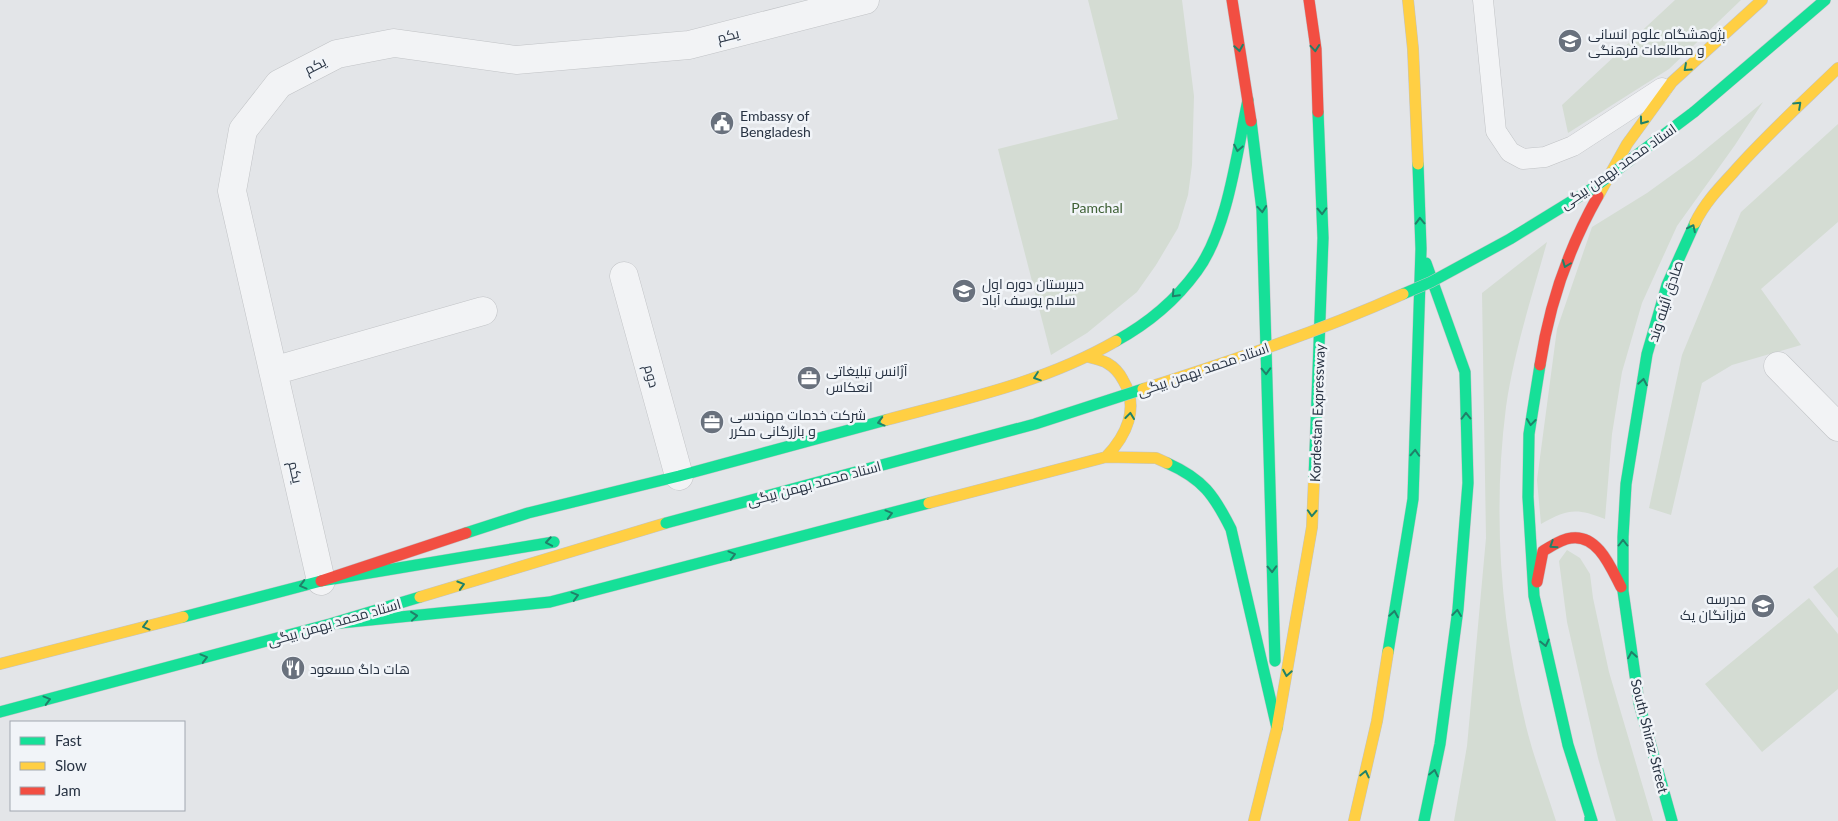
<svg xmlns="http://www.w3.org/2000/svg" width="1838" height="821" viewBox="0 0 1838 821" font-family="Lato,Cairo,sans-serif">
  <rect width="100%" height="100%" fill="#e3e5e8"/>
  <path fill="#d4dcd3" d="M1088,0h94l12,96 -2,69 -4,30 -10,33 -22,37 -19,27 -50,41 -36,22 -53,-206 120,-30z
    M1675,0h66l-72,69 -101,64 -6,-28z
    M1763,102l-28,43 -58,81 -35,77 -20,69 -10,62 -7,85c-29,-11 -37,-10 -64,5l-4,-44 20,-151 35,-102 55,-34 47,-34z
    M1838,124v98l-77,67 40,56 -69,20 -30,18 -31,132 -22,-7 33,-153 59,-143z
    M1547,242c-15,54 -33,109 -41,165 -14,109 -5,221 22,327 8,30 19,58 28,87h-102l13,-75 19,-208 -4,-245z
    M1567,550l13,8 10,16 3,24 16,74 44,149h-37l-18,-63 -31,-136 -8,-61z
    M1838,567v51l-25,-31z
    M1809,598l29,36v55l-76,63 -57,-68z"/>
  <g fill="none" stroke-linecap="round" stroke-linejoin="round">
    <g stroke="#c1c3c6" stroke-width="21">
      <path id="lane" d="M1483,0l13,131 14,21 13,7 22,-2 28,-11 89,-58"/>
    </g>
    <g stroke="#c1c3c6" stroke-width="29">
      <path id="street" d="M624,276l55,200
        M1778,366l60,61
        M273,371l210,-60
        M321,581l-89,-390 11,-61 36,-46 58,-30 57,-11 122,17 173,-15 176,-45"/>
    </g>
    <g stroke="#c1c3c6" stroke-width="12">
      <path id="fast" d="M1694,112l131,-112
        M1251,121l11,89 13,451
        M1116,341c31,-17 60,-41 81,-70 31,-42 40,-120 51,-171
        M1540,365l-11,69 -1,63 6,99 34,149 24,76
        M1167,463c36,16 47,32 64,66l46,199
        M1314,479l9,-241 -5,-126
        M466,533l62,-20 151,-37 207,-56
        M183,617l138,-36 233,-39
        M330,624l220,-22 379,-99
        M1388,652l25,-153 8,-250 -3,-85
        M0,712l330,-88 90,-27
        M1590,817v4
        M1424,821l16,-77 18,-135 10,-126 -3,-111 -39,-109
        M1672,821l-33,-118 -16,-112v-54l3,-53 21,-130 20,-69 28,-62"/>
    </g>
    <g stroke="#c1c3c6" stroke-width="12">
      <path id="slow" d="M1408,0l5,49 5,115
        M1598,196l29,-52 45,-62 90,-82
        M1695,223c9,-19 24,-35 37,-49 33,-38 70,-71 106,-106
        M1089,357c6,2 13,3 18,6 7,4 13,11 16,17 17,28 3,56 -17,77
        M886,420c79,-21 159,-38 230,-79
        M929,503l177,-46 50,1 11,5
        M420,597l246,-74
        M0,664l183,-47
        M1254,821l23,-93 35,-201 2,-48
        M1354,821l23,-100 11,-69"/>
    </g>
    <g stroke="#c1c3c6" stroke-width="12">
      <path id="jam" d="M1232,0l19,121
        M1309,0l7,49 2,63
        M1540,365c9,-60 28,-116 58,-169
        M321,581l145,-48
        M1537,582l6,-31c9,-5 18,-12 28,-13 27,-4 40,30 50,49"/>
    </g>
    <use href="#lane" stroke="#f2f3f5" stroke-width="20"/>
    <use href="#street" stroke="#f2f3f5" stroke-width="28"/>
    <use href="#fast" stroke="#16e098" stroke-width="11"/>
    <use href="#slow" stroke="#ffcf43" stroke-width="11"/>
    <use href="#jam" stroke="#f24e42" stroke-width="11"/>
    <g stroke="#c1c3c6" stroke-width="12" stroke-linecap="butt">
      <path id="fast-bridge" d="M1403,294l28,-12 79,-43 83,-51 101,-76
        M666,523l369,-99 108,-35"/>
    </g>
    <g stroke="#c1c3c6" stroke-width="12" stroke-linecap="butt">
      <path id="slow-bridge" d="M1143,389c88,-28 175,-57 260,-95"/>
    </g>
    <use href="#fast-bridge" stroke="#16e098" stroke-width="11"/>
    <use href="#slow-bridge" stroke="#ffcf43" stroke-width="11"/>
  </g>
  <defs><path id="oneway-chevron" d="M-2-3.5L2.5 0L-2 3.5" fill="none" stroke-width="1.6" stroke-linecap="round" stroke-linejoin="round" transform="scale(1.25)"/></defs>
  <g stroke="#208169">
    <use href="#oneway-chevron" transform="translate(1239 48) rotate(81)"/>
    <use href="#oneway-chevron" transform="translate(1315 48) rotate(85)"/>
    <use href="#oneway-chevron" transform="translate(1687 68) rotate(138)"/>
    <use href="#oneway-chevron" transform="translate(1798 105) rotate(-43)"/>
    <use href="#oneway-chevron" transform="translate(1643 121) rotate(126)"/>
    <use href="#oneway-chevron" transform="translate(1238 148) rotate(101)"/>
    <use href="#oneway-chevron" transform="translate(1262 209) rotate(85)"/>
    <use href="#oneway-chevron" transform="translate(1322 211) rotate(88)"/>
    <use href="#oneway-chevron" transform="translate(1420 221) rotate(-92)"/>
    <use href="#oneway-chevron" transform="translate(1692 228) rotate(-64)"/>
    <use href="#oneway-chevron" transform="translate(1566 264) rotate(111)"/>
    <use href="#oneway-chevron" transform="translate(1175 294) rotate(133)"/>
    <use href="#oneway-chevron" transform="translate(1266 371) rotate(88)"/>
    <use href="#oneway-chevron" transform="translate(1037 377) rotate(161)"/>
    <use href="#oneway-chevron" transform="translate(1643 382) rotate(-80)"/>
    <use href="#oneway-chevron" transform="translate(1130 416) rotate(-83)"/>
    <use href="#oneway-chevron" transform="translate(1466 416) rotate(-91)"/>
    <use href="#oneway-chevron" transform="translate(881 422) rotate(165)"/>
    <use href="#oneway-chevron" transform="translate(1531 422) rotate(97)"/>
    <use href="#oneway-chevron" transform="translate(1415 453) rotate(-87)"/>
    <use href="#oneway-chevron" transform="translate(1312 513) rotate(93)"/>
    <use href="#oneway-chevron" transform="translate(889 514) rotate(-15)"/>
    <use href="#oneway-chevron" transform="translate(549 542) rotate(170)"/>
    <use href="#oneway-chevron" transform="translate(1623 543) rotate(-90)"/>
    <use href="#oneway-chevron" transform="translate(1553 545) rotate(147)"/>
    <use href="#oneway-chevron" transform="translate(732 555) rotate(-15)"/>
    <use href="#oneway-chevron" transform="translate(1272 569) rotate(88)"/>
    <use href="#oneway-chevron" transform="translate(303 585) rotate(165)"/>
    <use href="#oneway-chevron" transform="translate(461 585) rotate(-17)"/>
    <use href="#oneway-chevron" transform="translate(575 596) rotate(-15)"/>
    <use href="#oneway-chevron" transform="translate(1457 613) rotate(-83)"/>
    <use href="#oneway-chevron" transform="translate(1394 614) rotate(-81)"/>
    <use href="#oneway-chevron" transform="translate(414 616) rotate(-6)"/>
    <use href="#oneway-chevron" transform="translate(146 626) rotate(165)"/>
    <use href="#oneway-chevron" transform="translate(1545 643) rotate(77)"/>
    <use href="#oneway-chevron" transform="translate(1632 655) rotate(-99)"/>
    <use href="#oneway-chevron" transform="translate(204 658) rotate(-15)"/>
    <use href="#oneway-chevron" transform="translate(1287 673) rotate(100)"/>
    <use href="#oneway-chevron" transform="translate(47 700) rotate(-15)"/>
    <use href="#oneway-chevron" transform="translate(1434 773) rotate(-78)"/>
    <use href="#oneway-chevron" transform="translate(1365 774) rotate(-77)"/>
  </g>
  <defs>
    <g id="university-disc" transform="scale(1.25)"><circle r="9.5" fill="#69717d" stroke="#f1f4f8"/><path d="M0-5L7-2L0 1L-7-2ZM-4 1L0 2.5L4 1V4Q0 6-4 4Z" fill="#fff"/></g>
    <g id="civic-disc" transform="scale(1.25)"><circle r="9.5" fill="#69717d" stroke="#f1f4f8"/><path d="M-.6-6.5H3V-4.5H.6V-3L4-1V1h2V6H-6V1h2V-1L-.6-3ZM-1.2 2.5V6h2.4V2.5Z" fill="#fff"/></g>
    <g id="school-disc" transform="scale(1.25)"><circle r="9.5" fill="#69717d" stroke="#f1f4f8"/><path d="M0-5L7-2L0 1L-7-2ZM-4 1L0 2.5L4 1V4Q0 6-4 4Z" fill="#fff"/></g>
    <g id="office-disc" transform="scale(1.25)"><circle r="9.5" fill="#69717d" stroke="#f1f4f8"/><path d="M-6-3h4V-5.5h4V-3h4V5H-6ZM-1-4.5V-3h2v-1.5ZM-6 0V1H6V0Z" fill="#fff"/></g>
    <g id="restaurant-disc" transform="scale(1.25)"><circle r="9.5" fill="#69717d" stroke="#f1f4f8"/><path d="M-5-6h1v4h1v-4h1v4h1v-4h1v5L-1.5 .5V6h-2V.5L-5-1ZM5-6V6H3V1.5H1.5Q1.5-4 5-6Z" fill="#fff"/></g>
  </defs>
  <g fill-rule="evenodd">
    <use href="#university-disc" x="1570" y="41"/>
    <use href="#civic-disc" x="722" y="123"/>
    <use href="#school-disc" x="964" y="291"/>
    <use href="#office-disc" x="809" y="378"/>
    <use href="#office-disc" x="712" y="422"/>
    <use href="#school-disc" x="1763" y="606"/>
    <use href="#restaurant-disc" x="293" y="668"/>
  </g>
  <g text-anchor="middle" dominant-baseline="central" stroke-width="5" stroke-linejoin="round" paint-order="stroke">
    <g font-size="14" fill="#283343" stroke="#f1f4f8" text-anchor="start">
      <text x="1588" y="33">پژوهشگاه علوم انسانی<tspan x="1588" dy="16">و مطالعات فرهنگی</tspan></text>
      <text x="740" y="115">Embassy of<tspan x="740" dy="16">Bengladesh</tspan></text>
      <text x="982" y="283">دبیرستان دوره اول<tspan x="982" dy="16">سلام یوسف آباد</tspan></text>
      <text x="826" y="370">آژانس تبلیغاتی<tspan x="826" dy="16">انعکاس</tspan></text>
      <text x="730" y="414">شرکت خدمات مهندسی<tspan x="730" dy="16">و بازرگانی مکرر</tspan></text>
      <text x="1746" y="598" text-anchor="end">مدرسه<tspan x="1746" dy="16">فرزانگان یک</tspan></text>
      <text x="310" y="668">هات داگ مسعود</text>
    </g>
    <g font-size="14" fill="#283343" stroke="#f1f4f8">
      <text transform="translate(728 35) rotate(-14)">یکم</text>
      <text transform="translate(315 65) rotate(-27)">یکم</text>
      <text transform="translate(1618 166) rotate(-35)">استاد محمد بهمن بیگی</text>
      <text transform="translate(1665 301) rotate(-72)">صادق آئینه وند</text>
      <text transform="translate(1203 369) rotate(-19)">استاد محمد بهمن بیگی</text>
      <text transform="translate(652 376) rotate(75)">دوم</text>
      <text transform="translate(1317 413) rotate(-88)">Kordestan Expressway</text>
      <text transform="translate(296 472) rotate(77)">یکم</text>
      <text transform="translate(814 483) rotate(-15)">استاد محمد بهمن بیگی</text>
      <text transform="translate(334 622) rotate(-16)">استاد محمد بهمن بیگی</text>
      <text transform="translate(1650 736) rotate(76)">South Shiraz Street</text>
    </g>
    <g font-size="14" fill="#3e6035" stroke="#f1f4f8">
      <text x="1097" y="207">Pamchal</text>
    </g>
  </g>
  <rect x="10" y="721" width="175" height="90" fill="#f1f4f8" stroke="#a1a7b0"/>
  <rect x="20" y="737" width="25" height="8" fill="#16e098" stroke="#a1a7b0"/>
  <text x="55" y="746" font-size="15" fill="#283343">Fast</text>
  <rect x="20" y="762" width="25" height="8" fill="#ffcf43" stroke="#a1a7b0"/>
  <text x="55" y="771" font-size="15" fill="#283343">Slow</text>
  <rect x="20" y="787" width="25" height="8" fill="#f24e42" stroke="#a1a7b0"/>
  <text x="55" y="796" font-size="15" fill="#283343">Jam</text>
</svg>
